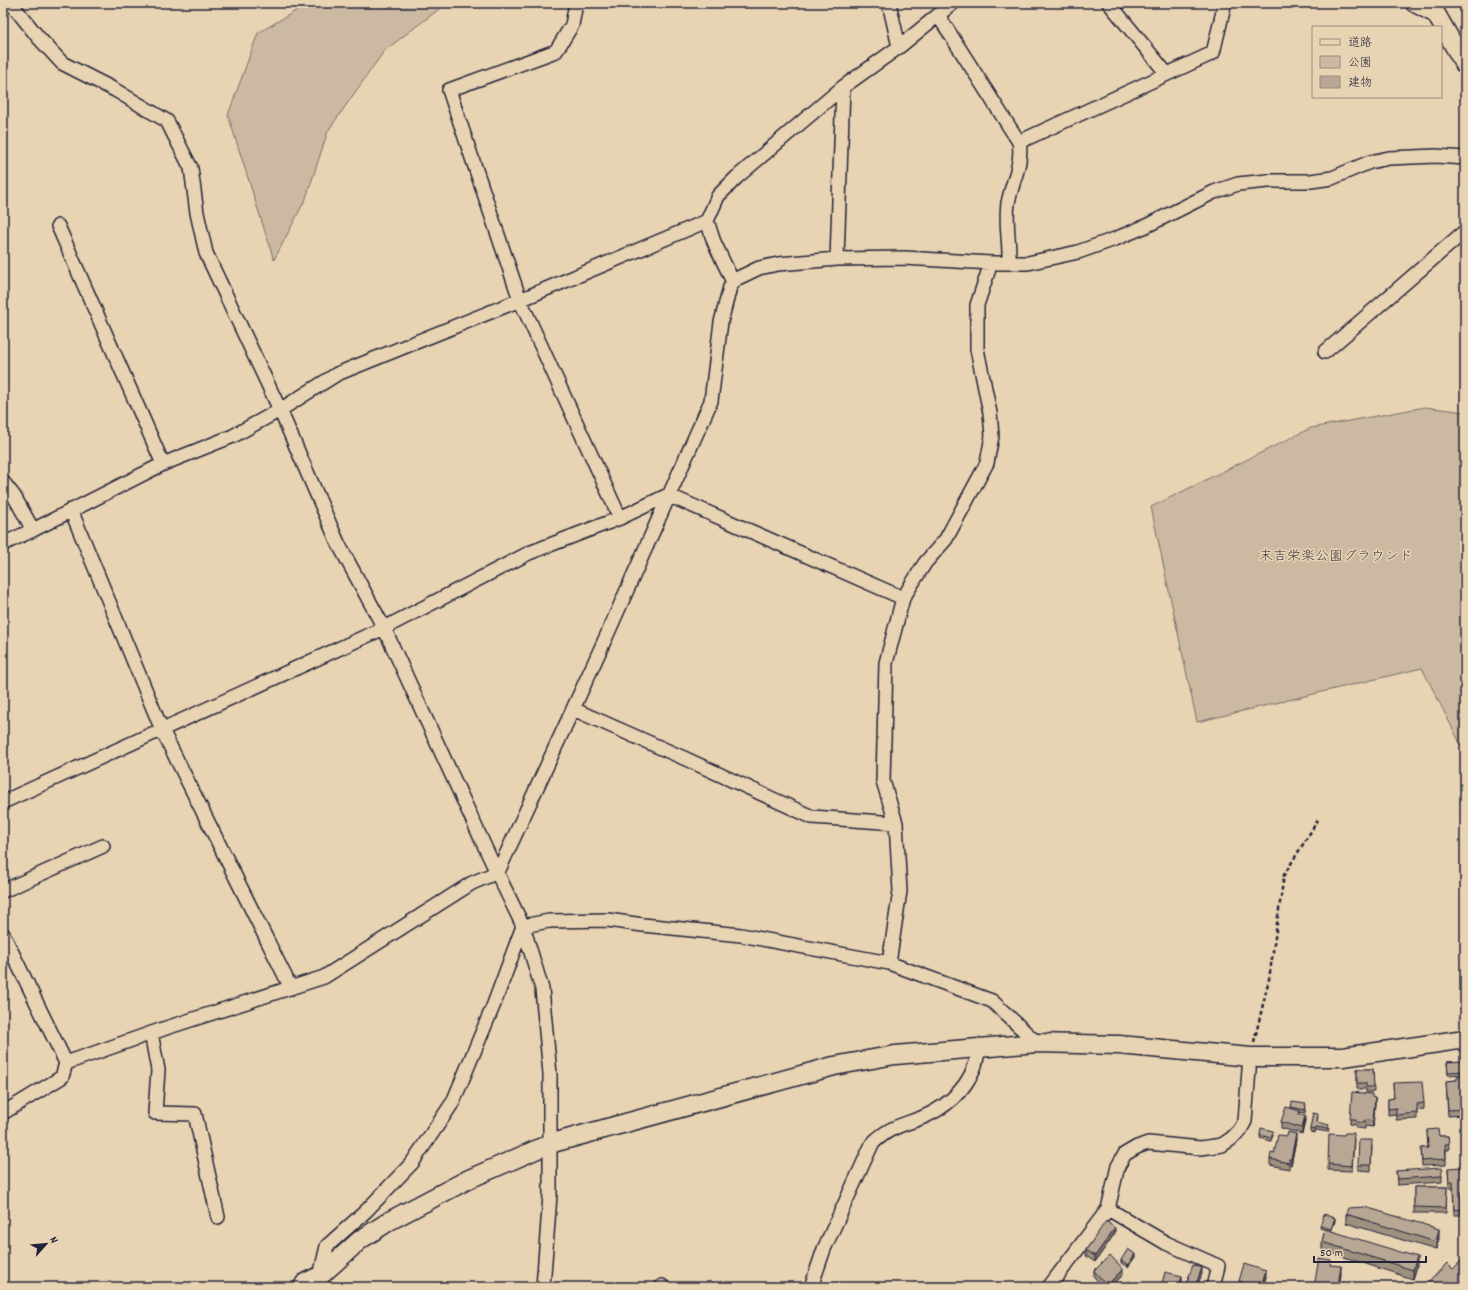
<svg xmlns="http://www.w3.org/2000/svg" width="1468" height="1290" viewBox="0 0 1468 1290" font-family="Dekko,'Klee One',sans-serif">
  <rect width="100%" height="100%" fill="#e8d4b2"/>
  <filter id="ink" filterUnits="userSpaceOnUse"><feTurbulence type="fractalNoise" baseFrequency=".025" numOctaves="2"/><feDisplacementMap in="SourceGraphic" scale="8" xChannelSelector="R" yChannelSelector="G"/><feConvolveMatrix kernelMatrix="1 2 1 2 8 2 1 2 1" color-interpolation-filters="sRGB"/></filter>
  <g filter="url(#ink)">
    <path fill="#cbbaa1" stroke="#766e6e" d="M309,3h138l-63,48 -56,80 -22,67 -32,62 -46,-145 30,-82z
      M1425,407l40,5v341l-43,-85 -225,54 -46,-215 160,-79z"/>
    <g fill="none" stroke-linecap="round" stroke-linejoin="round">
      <g stroke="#22223b" stroke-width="16">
        <path id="street" d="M11,3l27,34 24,26 53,27 52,31 24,47 6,45 9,40 74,157 58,133 46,85 106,230 33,68 19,63 8,85v121l-7,92
          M576,3l-4,22 -16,26 -107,39 71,210 100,218
          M889,3l10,44
          M1109,3l58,71
          M938,15l81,127c4,21 -7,40 -11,61 -3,20 2,40 1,60
          M1019,142l194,-89 12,-50
          M58,226l105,238
          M837,259l6,-172
          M733,282l-19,-40 -7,-21 11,-25 19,-19 106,-90 56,-40 54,-44
          M1325,352l140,-121
          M3,482l11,14 19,34
          M71,510l91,220 129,258
          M3,544l30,-14 130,-66 70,-28 47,-26 57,-36 183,-74 187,-79
          M573,709l113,50 126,58 84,6
          M3,802l381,-174 145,-75 91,-35 48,-23 235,103
          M3,891l100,-45
          M523,926l26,-5 59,-1 35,5 98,10 148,28 103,38 45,42
          M3,934l63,129 100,-35 158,-51 148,-94 26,-11 109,-237 104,-234 10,-79 9,-35 6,-8 23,-11 19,-4 59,-5 67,-1 87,5h37l50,-11 37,-13 31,-13 68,-34 24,-8 30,-3h43l21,-3 38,-16 19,-4 47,-2 29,2
          M889,963l11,-72 -4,-68 -13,-42 3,-118 17,-65 22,-35 21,-24 41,-76 5,-27 -2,-23 -13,-64v-44l14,-42
          M151,1033l7,37 -3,43 40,1 23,103
          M3,1113l59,-36 4,-14
          M1108,1209l58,34 52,23 -5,21
          M320,1276l7,-30 39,-35 46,-48 41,-61 41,-98 29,-78
          M662,1286v1
          M811,1287l13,-38 48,-105c17,-17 28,-18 49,-26 23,-9 44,-27 53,-50 3,-6 3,-14 5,-21
          M1049,1287l59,-78 10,-43 7,-12 12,-7 11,-4 53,5 21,-3 9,-6 9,-9 5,-9 5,-64"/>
      </g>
      <g stroke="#22223b" stroke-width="21">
        <path id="secondary" d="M1415,3l21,11 29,51
          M303,1287l2,-4 15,-7 40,-36 31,-20 78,-41 80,-35 285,-78 61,-11 142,-12 82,2 131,12h93l122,-18"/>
      </g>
      <path stroke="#22223b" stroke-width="2.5" stroke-dasharray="4 3" stroke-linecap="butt" d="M1254,1042l15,-63 15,-104 34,-55"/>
      <use href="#street" stroke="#e8d4b2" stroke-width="13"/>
      <use href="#secondary" stroke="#e8d4b2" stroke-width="18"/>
    </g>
    <path fill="#9d907f" stroke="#22223b" d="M1465,1061v13l-17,1 -1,-13z
      M1357,1069h16l1,23h-8v-3h-9z
      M1465,1076v39l-17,1 -2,-35 11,-1z
      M1393,1083l31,20v6l-7,1v9l-21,1v-6l-8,1v-16l6,-1z
      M1372,1097l3,6 -2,24 -8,-1v3l-9,-1v-3l-6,-1v-5z
      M1291,1107h15l-1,6 -5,-1v2l5,7 -3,13 -21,-6v-6l10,-14z
      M1318,1117l-1,5 12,6 -1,4 -12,-2 -1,3 -5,-1v-3z
      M1427,1130l12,6h9l1,14h-3v15l-24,1 -1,-18h7z
      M1273,1134l-2,7 -11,-3v-3z
      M1287,1136l9,4 -5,25 -2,-1v5l-19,-4v-6z
      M1354,1139l-2,32 -24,-1v-6z
      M1372,1146l-1,25 -13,-1v-5z
      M1448,1168l15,12h2v17l-3,1v17h-8l-1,-27h-4z
      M1396,1171l46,5v6l-45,3z
      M1414,1187h33l-1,26h-32z
      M1346,1214l93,24 -3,12 -90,-27z
      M1335,1221l-4,10 86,35 -4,13 -91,-29v-8l3,-12 -5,-2v-2z
      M1115,1233l-20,29 -9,-6v-6z
      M1135,1257l-7,10 -7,-4v-3z
      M1453,1269l12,18h-37v-4z
      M1094,1271l29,4 -12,12h-8l-9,-10z
      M1266,1277l-3,10h-24v-6z"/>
    <path fill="#807568" stroke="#22223b" d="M1375,1098v5l-2,24v-6z
      M1305,1116v5l-3,13v-6z
      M1296,1134v6l-5,25v-6z
      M1335,1218v3l-4,11v-3z
      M1115,1228v5l-20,29v-6z
      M1439,1229v9l-3,12v-8z
      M1135,1254v3l-7,10v-2z
      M1417,1257v9l-4,13v-9z
      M1341,1266v9l-2,12h-1z
      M1202,1268v6l-5,13h-2z
      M1123,1269v6l-12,12h-4v-2z
      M1266,1271v6l-3,10h-2z
      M1182,1276v6l-1,5h-2z"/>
    <path fill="#b7a794" stroke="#22223b" d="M1465,1061v10l-17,1 -1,-10z
      M1357,1069h16l1,18h-8v-4h-9z
      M1457,1076h8v33l-17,1 -2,-29 11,-1z
      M1422,1082l2,21 -7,1v9l-21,2v-7l-8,1v-10l6,-1 -1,-15z
      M1352,1092l20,2v3l3,1 -2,23 -8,-1v3l-9,-1v-3h-6z
      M1292,1102l14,2 -1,6 -14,-3z
      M1286,1107l14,4 -1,3 6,2 -3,12 -21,-6z
      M1313,1113l5,1 -1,8 12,3 -1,4 -12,-2 -1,3 -5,-1z
      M1261,1128l12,3 -2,7 -11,-3z
      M1438,1129l1,7h9l1,8h-4l1,15 -24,2 -1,-13h7l-1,-18z
      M1288,1132l8,2 -5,25h-2v4l-19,-4 1,-6 3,1 4,-19 9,1z
      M1345,1133h9l-2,33 -24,-2 1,-30 15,1z
      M1359,1140h13l-1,25h-13z
      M1463,1167v13h2v12h-4l1,17 -8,1 -1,-28h-4l-1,-14z
      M1441,1168l1,8 -45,3 -1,-8z
      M1414,1187h33l-1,21 -32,-1z
      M1365,1207l74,22 -3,13 -90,-28 2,-6z
      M1324,1214l11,4 -4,11 -11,-3z
      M1106,1221l9,7 -20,28 -9,-6z
      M1325,1229l92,28 -4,13 -91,-28z
      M1128,1249l7,5 -7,11 -7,-5z
      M1110,1255l13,14 -16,16 -13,-14z
      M1465,1257v30h-33l-4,-4 19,-20 6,6z
      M1319,1258l12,2 -1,5 11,1 -3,21h-24z
      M1244,1264l22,7 -5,16h-4l-18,-6z
      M1193,1265l9,3 -7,19h-10z
      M1165,1272l17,4 -3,11h-18z
      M1130,1281l3,6h-14z"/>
  </g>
  <g text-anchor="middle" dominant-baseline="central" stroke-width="3" stroke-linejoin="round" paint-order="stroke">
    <g font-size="14" fill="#44404f" stroke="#e8d4b2">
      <text x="1336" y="557">末吉栄楽公園グラウンド</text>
    </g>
  </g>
  <rect width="1468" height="1290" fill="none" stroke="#e8d4b2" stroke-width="16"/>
  <rect x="8" y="8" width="1452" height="1274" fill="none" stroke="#22223b" stroke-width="1.5" filter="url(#ink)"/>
  <rect x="1312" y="26" width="130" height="72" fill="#e8d4b2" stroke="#998d82"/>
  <rect x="1320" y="39" width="20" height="6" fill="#e8d4b2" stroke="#998d82"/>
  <text x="1348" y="46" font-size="12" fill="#22223b">道路</text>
  <rect x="1320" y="56" width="20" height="12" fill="#cbbaa1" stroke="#998d82"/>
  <text x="1348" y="66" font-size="12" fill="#22223b">公園</text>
  <rect x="1320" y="76" width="20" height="12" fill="#b7a794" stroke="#998d82"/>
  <text x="1348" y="86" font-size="12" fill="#22223b">建物</text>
  <g transform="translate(46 1244) rotate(63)" stroke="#e8d4b2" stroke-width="3" paint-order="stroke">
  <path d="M0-3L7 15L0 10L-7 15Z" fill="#22223b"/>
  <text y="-6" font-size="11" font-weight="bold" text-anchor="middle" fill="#22223b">N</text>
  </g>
  <path d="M1314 1256v6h112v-6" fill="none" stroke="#22223b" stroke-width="2"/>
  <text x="1320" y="1256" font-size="12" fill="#22223b" stroke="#e8d4b2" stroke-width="3" paint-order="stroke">50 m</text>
</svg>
